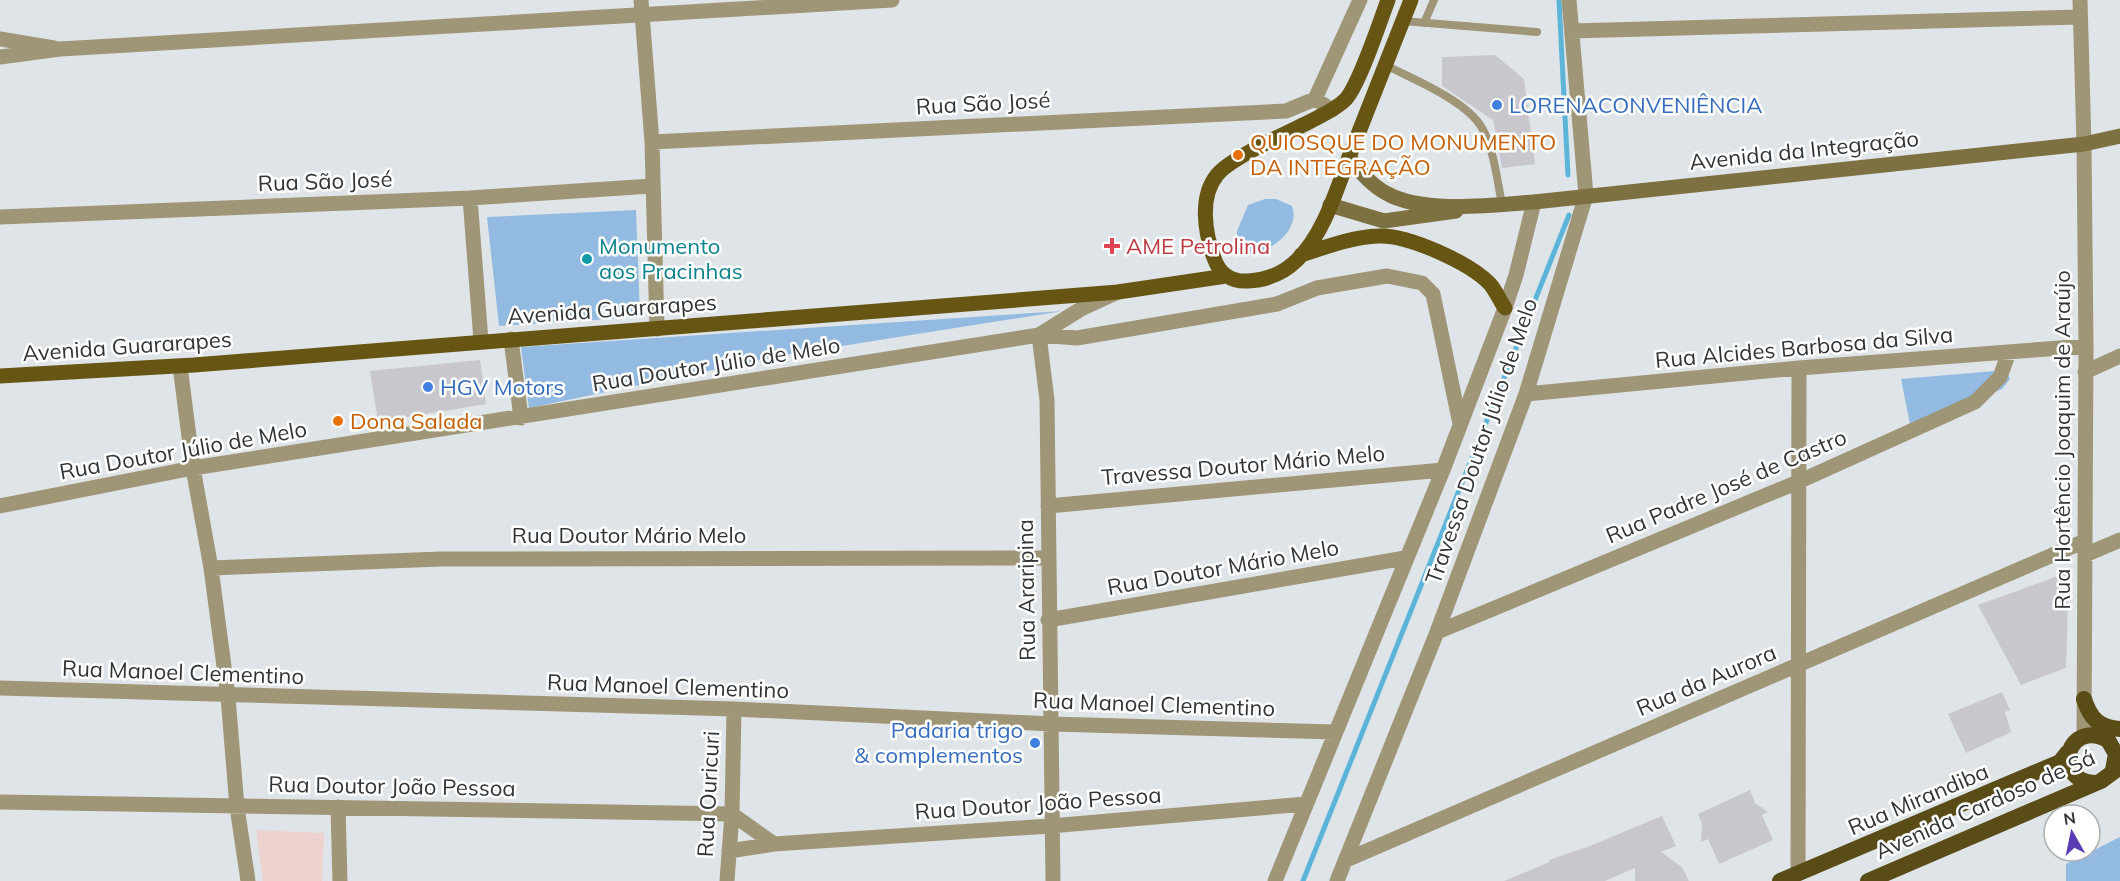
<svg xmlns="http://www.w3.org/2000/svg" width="2120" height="881" viewBox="0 0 2120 881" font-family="Mulish,sans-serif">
  <rect width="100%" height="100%" fill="#dfe4e8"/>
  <path fill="#edd2cf" d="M256,830l68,3 -2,48h-59z"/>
  <path fill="#93bbe1" d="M1265,199h11l16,7c10,26 -29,55 -55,45v-20l11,-26z
    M636,210l4,107 -141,9 -12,-109z
    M1063,311l-278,44 -256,53 -8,-61z
    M2006,370l4,9 -8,10 -92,35 -9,-45z
    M2120,837v44h-54v-17z"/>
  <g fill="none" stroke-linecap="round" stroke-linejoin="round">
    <path stroke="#5cb5d9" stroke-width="5" d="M1559,0l9,175
      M1303,881l266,-666"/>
  </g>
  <path fill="#c8c7cd" d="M1495,55l29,24 11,85 -33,4 -9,-48 -51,-34v-29z
    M480,360l6,44 -108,18 -8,-51z
    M2069,572l-3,96 -45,17 -43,-80z
    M2002,692l8,18 -5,2 6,20 -45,21 -18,-39z
    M1750,790l5,13 13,9 -6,3 11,25 -54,24 -11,-25 -7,3 1,-18 -4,-10z
    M1662,816l14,30 -15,6 21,15 7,14h-54v-13l-30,13h-101l46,-19 -1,-2 41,-14z"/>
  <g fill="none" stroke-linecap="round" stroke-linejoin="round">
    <path stroke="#9f9677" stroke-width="8" d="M1403,21l134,11
      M1424,23l10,-23
      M1385,65c28,14 82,36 97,63 12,21 15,52 20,76"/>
    <path stroke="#9f9677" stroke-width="15" d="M641,0l11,142 5,187
      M2080,0l4,144 2,202 -2,390
      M1572,31l508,-14
      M0,39l54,9
      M1315,99l45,-99
      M652,142l634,-31 29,-12 17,11
      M470,198l11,143
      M0,217l470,-19 182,-12
      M1039,335l8,65 6,481
      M1039,335l42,-26 37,-17
      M511,339l10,79
      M180,366l13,102 18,100 17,129 9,110 11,74
      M2085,372l35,-16
      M1526,394l273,-26 287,-22
      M0,506l193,-38 846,-133 38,3 200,-34 40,-16 70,-12 35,7 11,11 27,130
      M1048,506l395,-36
      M2085,555l35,-15
      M211,568l230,-9 607,-1
      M1048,620l357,-62
      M1437,632l361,-150 177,-80 25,-25 9,-25
      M0,688l734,21 318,15 283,8
      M0,802l732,12 42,30
      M338,807l2,74
      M729,851l45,-7 276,-18 256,-22
      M1346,860l739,-319
      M1798,873l1,-505
      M727,881l5,-67 2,-105
      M1275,881l168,-411 62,-162 11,-33 18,-73
      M1337,881l100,-249 89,-238 60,-199 -17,-195"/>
    <path stroke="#9f9677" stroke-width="15" d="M0,57l60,-8 832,-49"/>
    <path stroke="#7e7141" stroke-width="15" d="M1349,157c10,14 22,28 37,36 36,21 107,12 148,9l550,-58 36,-8
      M1330,205l54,16 72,-10"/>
    <path stroke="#675613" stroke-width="15" d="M1388,0c-8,21 -29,86 -43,100 -9,9 -23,15 -34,21 -22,11 -81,37 -94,54 -18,22 -12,58 -3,83 5,15 17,24 34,23 18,-1 36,-8 49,-21 28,-27 40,-73 54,-108 20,-51 40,-102 60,-152
      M1301,255c25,-8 51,-18 77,-19 29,-2 92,27 112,48 6,7 10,17 15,24
      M0,376l194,-11 924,-73 108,-16"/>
    <path stroke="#5a4c16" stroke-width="16" d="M2084,699c6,19 15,29 36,30
      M2094,783c-44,-4 -26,-65 14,-43l8,14 -3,16
      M1780,881l280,-119 8,-10
      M1868,881l233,-100 19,-14"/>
  </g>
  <g fill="#3f7fe0" stroke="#fff" stroke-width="2">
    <circle cx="1497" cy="105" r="6"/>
    <circle cx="428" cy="387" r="6"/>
    <circle cx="1035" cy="743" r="6"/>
  </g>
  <g fill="#e8710a" stroke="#fff" stroke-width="2">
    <circle cx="1238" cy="155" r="6"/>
    <circle cx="338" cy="421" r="6"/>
  </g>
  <path fill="#e0444e" stroke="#fff" stroke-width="2" d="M1109 237h6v6h6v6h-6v6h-6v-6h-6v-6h6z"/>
  <circle fill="#0f9aa8" stroke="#fff" stroke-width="2" cx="587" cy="259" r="6"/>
  <g text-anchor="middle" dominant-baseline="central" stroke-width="5" stroke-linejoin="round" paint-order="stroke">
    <g font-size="22" fill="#323436" stroke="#fff">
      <text transform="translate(983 103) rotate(-3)">Rua São José</text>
      <text transform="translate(1804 150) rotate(-6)">Avenida da Integração</text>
      <text transform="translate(325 181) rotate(-2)">Rua São José</text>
      <text transform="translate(612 309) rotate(-4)">Avenida Guararapes</text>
      <text transform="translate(127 346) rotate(-4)">Avenida Guararapes</text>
      <text transform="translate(1804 347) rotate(-5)">Rua Alcides Barbosa da Silva</text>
      <text transform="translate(716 364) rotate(-9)">Rua Doutor Júlio de Melo</text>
      <text transform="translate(2062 440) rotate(-90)">Rua Hortêncio Joaquim de Araújo</text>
      <text transform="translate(1481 441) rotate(-71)">Travessa Doutor Júlio de Melo</text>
      <text transform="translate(183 450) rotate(-10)">Rua Doutor Júlio de Melo</text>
      <text transform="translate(1243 465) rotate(-5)">Travessa Doutor Mário Melo</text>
      <text transform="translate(1726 486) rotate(-23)">Rua Padre José de Castro</text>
      <text x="629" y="535">Rua Doutor Mário Melo</text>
      <text transform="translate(1223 567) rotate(-10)">Rua Doutor Mário Melo</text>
      <text transform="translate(1026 590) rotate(-91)">Rua Araripina</text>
      <text transform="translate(183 672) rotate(2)">Rua Manoel Clementino</text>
      <text transform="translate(1706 680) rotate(-23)">Rua da Aurora</text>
      <text transform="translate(668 686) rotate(2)">Rua Manoel Clementino</text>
      <text transform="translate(1154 704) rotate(2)">Rua Manoel Clementino</text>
      <text transform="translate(392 786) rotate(1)">Rua Doutor João Pessoa</text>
      <text transform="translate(708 794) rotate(-87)">Rua Ouricuri</text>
      <text transform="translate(1918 799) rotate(-23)">Rua Mirandiba</text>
      <text transform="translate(1038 803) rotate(-4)">Rua Doutor João Pessoa</text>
      <text transform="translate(1985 804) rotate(-24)">Avenida Cardoso de Sá</text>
    </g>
    <g font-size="22" fill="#366cbe" stroke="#fff" text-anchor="start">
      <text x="1509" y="105">LORENACONVENIÊNCIA</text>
      <text x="440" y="387">HGV Motors</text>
      <text x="1023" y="730" text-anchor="end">Padaria trigo<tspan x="1023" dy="25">&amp; complementos</tspan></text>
    </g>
    <g font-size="22" fill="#c56008" stroke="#fff" text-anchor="start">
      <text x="1250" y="142">QUIOSQUE DO MONUMENTO<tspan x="1250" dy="25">DA INTEGRAÇÃO</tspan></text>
      <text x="350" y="421">Dona Salada</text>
    </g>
    <g font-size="22" fill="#0d838f" stroke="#fff" text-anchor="start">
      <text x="599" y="246">Monumento<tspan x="599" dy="25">aos Pracinhas</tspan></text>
    </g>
    <g font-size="22" fill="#be3a42" stroke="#fff" text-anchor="start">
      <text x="1126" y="246">AME Petrolina</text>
    </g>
  </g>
  <g transform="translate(2072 833) rotate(351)"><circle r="28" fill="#ffffff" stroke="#adaeaf" stroke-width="1.5"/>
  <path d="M0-4.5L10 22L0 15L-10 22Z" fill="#5b3bb3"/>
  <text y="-9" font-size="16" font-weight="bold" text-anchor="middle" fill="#323436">N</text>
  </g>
</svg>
